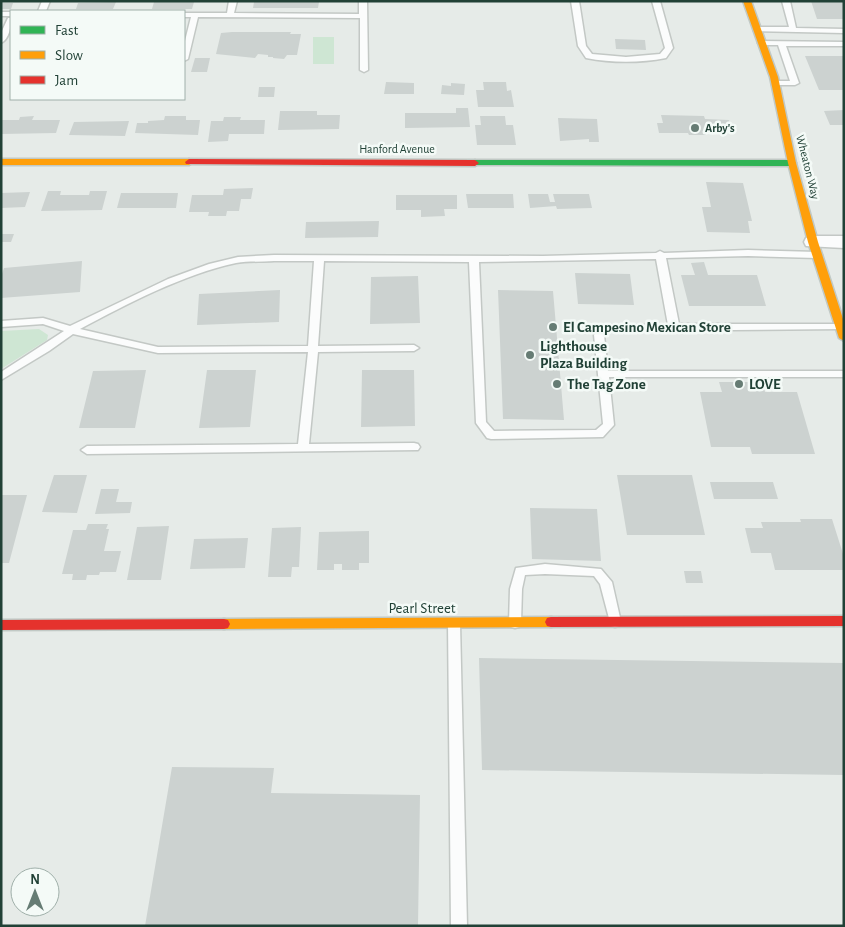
<svg xmlns="http://www.w3.org/2000/svg" width="845" height="927" viewBox="0 0 845 927" font-family="'Alegreya Sans',sans-serif">
  <rect width="100%" height="100%" fill="#e6ebe8"/>
  <path fill="#cee6d3" d="M313,37h21v27h-21z
    M39,329l9,6 -1,5 -46,29v-38z"/>
  <path fill="#ccd2d0" d="M811,1h33v18h-27z
    M116,2l-3,7h-37l2,-6z
    M154,2h40l-2,7h-40z
    M254,2h65l-1,6h-65z
    M1,3h12l-2,6h-10z
    M232,32h59l-1,2h11l-4,21h-10l-3,4 -11,-1v-1h-5v-2l-10,-1 -3,4 -39,-4 5,-21z
    M615,39l30,1 1,10 -30,-1z
    M805,56h39v34h-25z
    M195,58h15l-3,14h-16z
    M386,82l28,1v11h-30z
    M483,82h23l1,9 4,-1 3,17h-36l-2,-17h8z
    M451,83l14,1 -1,11 -23,-1 1,-9 9,1z
    M259,87h16l-1,10h-16z
    M456,108h12l2,19 -65,1v-15h51z
    M844,110v15h-14l-6,-14z
    M280,111h37v4h23l-1,14 -61,1z
    M661,115l43,1 1,3 24,1 4,13h-28l1,2h-17l-1,-2h-29l-2,-10h6z
    M34,116l-2,4h28l-4,13 -55,1v-14h18l1,-3z
    M165,116h21v4h14l-2,15 -63,-2 2,-10h11v-2l16,-1z
    M480,116h25l1,9h7l3,20h-39l-2,-20h6z
    M224,117h17l-1,3h25l-1,14h-35l-1,7 -20,1 3,-21h12z
    M558,118l39,1 2,23h-10v-3l-29,2z
    M129,121l-4,15 -56,-1 5,-13z
    M706,182l37,1 9,38h-4l2,12 -43,-1 -5,-25h9z
    M253,188l-2,11h-10l-2,12h-12l-1,5h-18l1,-4h-20l3,-17h31l1,-6z
    M48,191h13l-1,4h29l1,-4h17l-5,19 -61,1z
    M30,192l-5,15 -24,1v-15z
    M121,193h57l-2,15h-59z
    M466,194h47l1,14h-46z
    M528,194h20l2,8h5l-2,-8h36l3,14 -35,1 -1,-3 -26,2z
    M396,195h61v14h-13l1,7 -24,1v-7h-25z
    M379,221l-1,16 -73,1 1,-16z
    M1,234h13l-3,8h-10z
    M82,261l-2,31 -79,6v-21l3,-9z
    M704,262l4,13h49l9,31h-77l-8,-31h14l-4,-12z
    M575,273l55,1 4,31 -56,-1z
    M418,276l2,47 -50,1 1,-47z
    M280,290l-1,32 -82,3 2,-31z
    M498,290l55,1 11,129 -61,-1z
    M146,370l-11,58h-56l14,-57z
    M207,370h49l-6,57 -51,1z
    M362,370h52l1,56 -54,1z
    M719,382h43l3,10h32l18,62h-63l-2,-7h-39l-11,-55h22z
    M54,475h33l-10,38 -35,-1z
    M617,475h75l13,60h-78z
    M710,482h63l5,17h-64z
    M101,489h18l-3,13h16l-2,11 -35,1z
    M1,495h26l-18,68h-8z
    M530,508l67,1 4,52 -69,-2z
    M800,519h32l12,38v13h-69l-4,-17h-20l-6,-25h18l-2,-6h40z
    M88,524h20l-2,5h3l-5,22h17l-5,21h-16l-1,3h-12l-1,5h-14l1,-6h-11l11,-44h13z
    M169,526l-8,54h-34l10,-53z
    M301,527l-2,40h-7l-1,10h-23l4,-49z
    M369,531v32h-10v7h-17v-6h-8v6h-17l2,-38z
    M248,538l-3,30 -55,1 4,-30z
    M684,571h17l2,12h-17z
    M479,658l365,5v112l-362,-5z
    M172,767l102,1 -3,25 149,2 -2,131h-273z"/>
  <g fill="none" stroke-linecap="round" stroke-linejoin="round">
    <g stroke="#c3c8c5" stroke-width="3">
      <path id="lane" d="M42,1h8l-4,10h-8z
        M229,1h8l-3,12 125,1v-13h8l1,69 -4,2 -4,-2v-52l-162,-1 -10,42 -4,2v-16l7,-28h-7v-4h43z
        M571,1h8l7,45 6,8 34,3 34,-3 5,-6 -13,-47h8l13,47 -7,10c-26,5 -54,5 -80,0l-8,-12z
        M782,1h8l6,27 48,1v4l-90,-2v-4h35z
        M1,12h10v4h-10z
        M8,18h3c0,9 -2,21 -10,25v-10z
        M759,41l85,1v4h-58l13,37 -4,2h-23v-4h18l-12,-36h-16l-4,-2z
        M748,250l69,2 5,3 -5,3 -69,-2 -82,2 13,66h161l4,1v4l-237,2 -3,4 4,36h236v6h-235l5,48 -11,12 -112,2 -4,-1 -11,-15 -7,-161 -145,-1 -6,85 96,-1 5,3 -5,3 -96,1 -9,92 105,-1 4,1 2,3 -2,3 -331,4 -6,-4 6,-4 211,-2 10,-92 -150,1 -85,-19 -24,17 -48,29v-8l63,-41 -21,-7 -42,3v-6l42,-3 27,8 98,-47 41,-15 29,-7 36,-2 269,1 113,-3 4,-2 4,2zM656,259l12,66h-64l-4,1 -6,9 9,89 -7,6 -102,1 -8,-9 -7,-160zM274,261h40l-6,85 -150,1 -78,-18c47,-25 104,-55 156,-66 12,-2 25,-1 38,-2z
        M545,564l56,5 11,13 9,40 -2,4 -4,1 -4,-1 -11,-42 -6,-8 -49,-2 -20,1 -3,14 -1,34 -2,4 -4,1 -4,-1 -2,-4 1,-34 6,-21z
        M454,618l4,1 2,4 7,303h-16l-3,-303 2,-4z"/>
    </g>
    <g stroke="#c3c8c5" stroke-width="3">
      <path id="street" d="M813,236h31v12l-38,-2 -2,-4 2,-4z"/>
    </g>
    <g stroke="#c1c9c5" stroke-width="3">
      <path id="fast" d="M475,160h317l4,3 -4,3 -320,-1 -1,-2z"/>
    </g>
    <g stroke="#c1c9c5" stroke-width="3">
      <path id="slow" d="M743,1h8l27,76 18,86 22,79 26,80v19l-5,-3 -31,-96 -20,-79 -18,-86z
        M1,159h188l4,3 -4,3h-188z
        M551,617l4,1 2,4 -2,4 -4,1 -327,2 -4,-1 -2,-4 2,-4 4,-1z"/>
    </g>
    <g stroke="#c1c9c5" stroke-width="3">
      <path id="jam" d="M189,159l286,1 4,3 -4,3 -289,-2 -1,-2z
        M844,616v10l-293,1 -4,-1 -2,-4 2,-4 4,-1z
        M224,619l4,1 2,4 -2,4 -4,1 -223,1v-10z"/>
    </g>
    <use href="#lane" fill="#fbfcfc" fill-rule="evenodd"/>
    <use href="#street" fill="#fbfcfc" fill-rule="evenodd"/>
    <use href="#fast" fill="#30b455" fill-rule="evenodd"/>
    <use href="#slow" fill="#ff9f0a" fill-rule="evenodd"/>
    <use href="#jam" fill="#e5322d" fill-rule="evenodd"/>
  </g>
  <g fill="#667c74" stroke="#f4faf7" stroke-width="2">
    <circle cx="695" cy="128" r="5"/>
    <circle cx="553" cy="327" r="5"/>
    <circle cx="530" cy="355" r="5"/>
    <circle cx="557" cy="384" r="5"/>
    <circle cx="739" cy="384" r="5"/>
  </g>
  <g text-anchor="middle" dominant-baseline="central" stroke-width="5" stroke-linejoin="round" paint-order="stroke">
    <g font-size="12" font-weight="bold" fill="#214136" stroke="#f4faf7" text-anchor="start">
      <text x="705" y="128">Arby's</text>
    </g>
    <g font-size="12" fill="#214136" stroke="#f4faf7">
      <text x="397" y="149">Hanford Avenue</text>
      <text transform="translate(808 167) rotate(76)">Wheaton Way</text>
    </g>
    <g font-size="15" font-weight="bold" fill="#214136" stroke="#f4faf7" text-anchor="start">
      <text x="563" y="327">El Campesino Mexican Store</text>
      <text x="540" y="346">Lighthouse<tspan x="540" dy="17">Plaza Building</tspan></text>
      <text x="567" y="384">The Tag Zone</text>
      <text x="749" y="384">LOVE</text>
    </g>
    <g font-size="15" fill="#214136" stroke="#f4faf7">
      <text x="422" y="608">Pearl Street</text>
    </g>
  </g>
  <rect width="845" height="927" fill="none" stroke="#214136" stroke-width="5"/>
  <rect x="10" y="10" width="175" height="90" fill="#f4faf7" stroke="#a0b0aa"/>
  <rect x="20" y="26" width="25" height="8" fill="#30b455" stroke="#a0b0aa"/>
  <text x="55" y="35" font-size="15" fill="#214136">Fast</text>
  <rect x="20" y="51" width="25" height="8" fill="#ff9f0a" stroke="#a0b0aa"/>
  <text x="55" y="60" font-size="15" fill="#214136">Slow</text>
  <rect x="20" y="76" width="25" height="8" fill="#e5322d" stroke="#a0b0aa"/>
  <text x="55" y="85" font-size="15" fill="#214136">Jam</text>
  <g transform="translate(35 892)"><circle r="24" fill="#f4faf7" stroke="#a0b0aa"/>
  <path d="M0-4L9 19L0 12L-9 19Z" fill="#667c74"/>
  <text y="-8" font-size="14" font-weight="bold" text-anchor="middle" fill="#214136">N</text>
  </g>
</svg>
